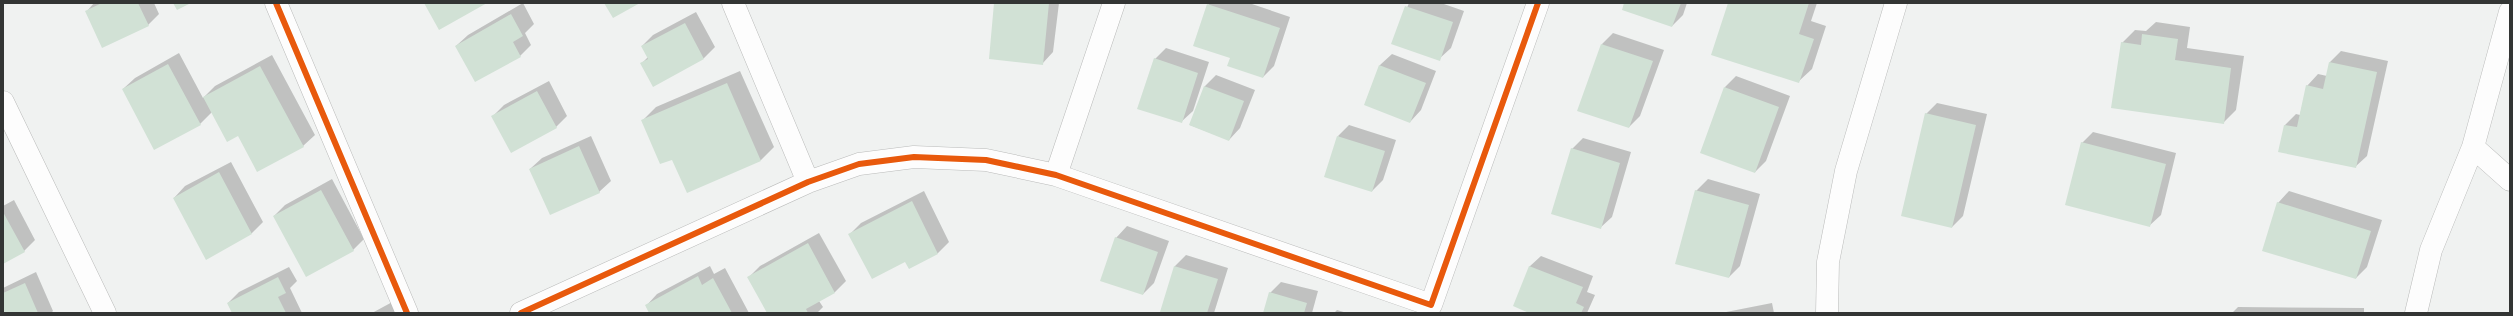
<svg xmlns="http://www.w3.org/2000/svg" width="2513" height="316" viewBox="0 0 2513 316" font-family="Manrope,sans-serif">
  <rect width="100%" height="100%" fill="#f0f2f1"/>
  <path fill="#0003" d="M94,3h60l5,11 -11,11 -61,-14z
    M523,3l11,21 -9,9 6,12 -11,11 -64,-10 12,-11z
    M995,3h64l-6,49 -11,12z
    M1210,3h39l41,14 -16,49 -11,11 -31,-20 -24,-52z
    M1409,3h32l23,8 -13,37 -12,11 -47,-16z
    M1625,3h62l-4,12 -11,11z
    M1729,3h88l-6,18 15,5 -14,43 -13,12z
    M696,12l19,35 -11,11 -51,27 -11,-22 6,-6 -6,-11 11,-11z
    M2156,22l34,5 -3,21 57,8 -8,54 -13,13 -101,-80 13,-13 11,1z
    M1613,33l51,17 -24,66 -11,11 -27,-83z
    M1166,48l43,14 -16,49 -12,11 -26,-63z
    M2341,51l47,10 -21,95 -12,11 -76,-16 6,-26 11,-11 4,1 7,-29 11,-12 9,2 3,-14z
    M179,53l24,45 12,-12 57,-31 43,80 -12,11 -64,-11 -27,-23 -12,12 -77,-35 12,-11z
    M1392,54l44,17 -15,39 -11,12 -45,-18 15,-39z
    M740,71l34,76 -13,13 -88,-2 -30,-38 13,-13z
    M1216,75l39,15 -15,38 -11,12 -39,-15 15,-39z
    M1736,76l54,20 -24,65 -11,11 -30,-85z
    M549,81l18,35 -11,11 -64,-10 12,-12z
    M1937,103l50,11 -24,102 -11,11 -26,-113z
    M1349,125l47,15 -13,40 -11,11 -34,-55z
    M2093,132l83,21 -15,62 -12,11 -67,-83z
    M591,136l20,45 -12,11 -69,-23 12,-11z
    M1583,138l48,14 -19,65 -12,11 -28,-79z
    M231,162l32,60 -11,11 -46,25 -32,-60 11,-12z
    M332,179l32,60 -11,11 -79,-34 11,-11z
    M1708,179l52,15 -20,72 -11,11 -33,-86z
    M924,191l25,51 -11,11 -29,15 -3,-7 -56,-27 11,-11z
    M2289,191l93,29 -15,47 -11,11 -78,-75z
    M14,200l21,40 -11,11 -21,12v-57z
    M1127,226l42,15 -15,42 -11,11 -27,-56z
    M819,233l27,48 -11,11 -16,9 4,6 -6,6h-49l-19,-36 11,-11z
    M1186,255l42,13 -14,45 -53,-2 14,-45z
    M1541,256l52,20 -6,16 8,3 -8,18h-55l-3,-46z
    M710,266l4,8 11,-6 24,45h-99l-4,-7 11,-12z
    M289,267l8,14 -7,7 12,25h-69l-5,-10 11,-11z
    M36,272l17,39 -2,2h-48v-25z
    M1281,282l37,9 -6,22h-47l5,-20z
    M396,300l7,13h-31z
    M1772,303l2,10h-53z
    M2238,307l126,1v5h-132z
    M1337,310l10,3h-13z"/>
  <path fill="#d1e1d5" d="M102,3h36l11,23 -47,22 -17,-37z
    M173,3h18l-14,7z
    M424,3h63l-48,27z
    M604,3h36l-27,15z
    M994,3h55l-6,62 -54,-6z
    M1624,3h57l-9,24 -50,-17z
    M1728,3h81l-10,31 15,5 -15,44 -88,-28z
    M1207,4l73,24 -17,50 -36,-12 3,-8 -37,-12z
    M1405,6l48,16 -13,39 -49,-17z
    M511,14l12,22 -10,6 8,15 -46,25 -20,-36z
    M685,23l19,36 -51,28 -13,-24 8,-4 -7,-13z
    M2142,34l36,5 -3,21 56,8 -7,56 -113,-16 10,-66 20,3z
    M1601,44l52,17 -24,67 -52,-17z
    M1154,58l44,15 -16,50 -45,-14z
    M2329,62l48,10 -21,96 -78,-16 6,-27 13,2 9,-42 17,4z
    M168,64l33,61 -47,25 -32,-61z
    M1379,65l47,18 -16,40 -46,-18z
    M260,66l44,81 -47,25 -19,-36 -11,6 -24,-45z
    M727,83l34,78 -74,32 -15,-33 -12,4 -19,-44z
    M1204,86l40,15 -15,40 -40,-16z
    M1724,87l55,20 -24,66 -55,-20z
    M537,91l20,37 -46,25 -20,-37z
    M1925,113l51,12 -24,103 -51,-12z
    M1337,136l48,15 -13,41 -48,-15z
    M2081,142l85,22 -16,63 -85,-22z
    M579,146l21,47 -50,22 -21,-46z
    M1571,148l49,15 -19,66 -50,-15z
    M219,172l33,62 -46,26 -33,-62z
    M321,190l33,61 -48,26 -33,-61z
    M1695,190l54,15 -20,73 -54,-14z
    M912,201l26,53 -29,15 -4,-7 -33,17 -24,-45z
    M2277,202l94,29 -15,48 -94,-28z
    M3,212l22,40 -22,12z
    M1115,237l43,15 -15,43 -43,-14z
    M808,243l27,50 -29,16 2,4h-41l-20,-36z
    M1174,266l44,13 -11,34 -47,-1z
    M1529,266l54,21 -7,16 8,4 -3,6h-52l-16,-7z
    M698,276l4,9 11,-7 19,35h-83l-4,-8z
    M278,277l8,16 -8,4 8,16h-54l-5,-10z
    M25,283l13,30h-35v-20z
    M1269,292l38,11 -3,10h-41z"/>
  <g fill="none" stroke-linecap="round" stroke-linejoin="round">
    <g stroke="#babbba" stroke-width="23">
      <path id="street" d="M276,3l131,310
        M733,3l75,179
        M3,102l102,211
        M2473,147l37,33
        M1056,175l58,-172
        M521,313l287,-131 51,-18 55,-7 72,3 70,15 375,130 107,-302
        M1827,313l1,-51 18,-91 50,-168
        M2416,313l15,-63 42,-103 37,-135"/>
    </g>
    <use href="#street" stroke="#fdfdfd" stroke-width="22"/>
    <g stroke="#fff" stroke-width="8">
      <path id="cycleway" d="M276,3l131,310
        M521,313l287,-131 51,-18 55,-7 72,3 70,15 375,130 107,-302"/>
    </g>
    <use href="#cycleway" stroke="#e8590c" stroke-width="6"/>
  </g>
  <rect width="2513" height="316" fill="none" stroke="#333534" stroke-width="8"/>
</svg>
